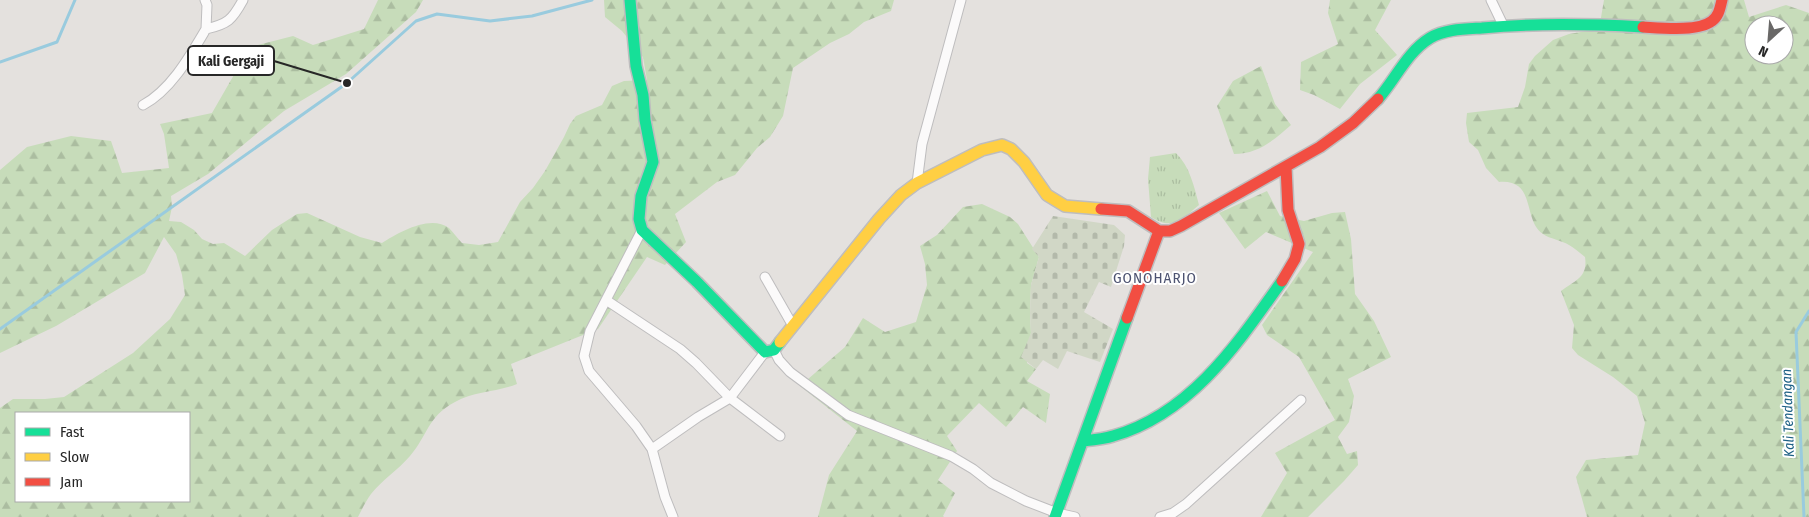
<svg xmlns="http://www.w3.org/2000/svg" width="1809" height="517" viewBox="0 0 1809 517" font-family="'Fira Sans Condensed',sans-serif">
  <defs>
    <pattern id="grass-tufts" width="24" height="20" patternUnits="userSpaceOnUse" patternTransform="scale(1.25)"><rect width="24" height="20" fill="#c7dcba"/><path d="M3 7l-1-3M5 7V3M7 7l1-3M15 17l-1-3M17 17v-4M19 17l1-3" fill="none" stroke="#abbda0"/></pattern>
    <pattern id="forest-firs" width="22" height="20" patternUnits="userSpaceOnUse" patternTransform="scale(1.25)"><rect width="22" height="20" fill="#c7dcba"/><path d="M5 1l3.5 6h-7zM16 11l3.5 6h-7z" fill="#abbda0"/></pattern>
    <pattern id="cemetery-stones" width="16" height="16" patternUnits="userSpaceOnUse" patternTransform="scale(1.25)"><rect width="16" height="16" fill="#d1d7c6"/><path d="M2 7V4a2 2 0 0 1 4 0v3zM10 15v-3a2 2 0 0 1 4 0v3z" fill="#b3b9aa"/></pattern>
  </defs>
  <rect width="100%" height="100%" fill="#e4e1de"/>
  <path fill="url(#grass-tufts)" d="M1176,153c14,14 18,33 23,52 -17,14 -26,26 -48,12l-3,-38 2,-22z"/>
  <path fill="url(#forest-firs)" fill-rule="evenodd" d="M378,0h45l-7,12 -70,62 -62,37 -76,63 -37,22 1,11 -3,14 12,1 13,8 8,9 11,5 11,-1 21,13 27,-26 25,-16 10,-1 53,24 22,6c16,-10 48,-29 67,-15 4,4 9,11 13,15l17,2 19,-3 22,-40 13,-14 12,-17 19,-34 6,-13 6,-8 26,-11 10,-19 12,-5 23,-1 -4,-23 -21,-26 -17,-14 -1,-17h290l-3,11 -27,11 -15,12 -19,9 -37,25 -10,48 -13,21 -13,11 -22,27 -18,7 -42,32 11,28 -21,23 -18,-8 -49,72 -87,35 6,20c-20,8 -43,7 -62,18 -28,15 -27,33 -45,54 -12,14 -28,24 -39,38 -5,7 -9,15 -13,23h-358v-109l13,-9h32l19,-2 69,-44 37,-34 15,-24 -3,-20 -6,-21 -12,-17 -19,36 -89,53 -56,27v-183l27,-23 44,-11 40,5 11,32 47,-5 -5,-34 -4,-10 52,-11 38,-66 43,-11 20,9 51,-16zM16,413h173v88h-173z
    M1330,0h61l-16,30 22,25 -37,29 -20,25 -26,-14 -14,-5 1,-28 37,-18 -10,-31z
    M1604,0h140l5,17 37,-12 23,8v504h-222l-11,-40 10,-17 52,-5 7,-32 -8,-27 -24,-19 -35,-22 -6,-7 2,-23 -13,-34c15,-11 27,-14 24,-34 -5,-4 -11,-9 -16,-12 -8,-5 -19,-6 -26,-11 -21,-14 -6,-55 -44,-52l-13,-14 -8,-18 -9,-8 -3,-19 1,-10 51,-6 7,-20 4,-23 6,-8 18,-16 16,-6 30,-5zM1754,25h30v30h-30z
    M1261,66l14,38 16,21c-17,15 -33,29 -57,29l-17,-48 16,-25z
    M1267,191l13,25 24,5 28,-8 13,-1 6,27 4,55 19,27 17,36 -43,22 6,17 -5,26 -11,15 9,17 10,-3 1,14 -14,16 -36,36h-47l26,-44 -12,-20 60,-33 -36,-63 -32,-22 -5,-10 51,-73 -47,-20 -21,17 -26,-36z
    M982,204l28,13 8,7 21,33 -8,28 -1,28 1,20 -2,8 -2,22 9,6 -9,12 23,13 -4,29 -23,-16 -17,20 -27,-24 -32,33 10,15 -19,29 17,13 -12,23 1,1h-126l11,-42 28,-44 -57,-45 45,-39 18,-29 22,14 31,-10 11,-37 -2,-21 -5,-18 17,-11 26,-28z"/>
  <path fill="url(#cemetery-stones)" d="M1053,216l61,9 11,10 -1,11 -13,41 -12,-5 -15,30 29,17 -13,33 -33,-11 -9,18 -15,-9 -7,9 -15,-12 10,-24 -1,-20 1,-28 8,-28 -7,-8z"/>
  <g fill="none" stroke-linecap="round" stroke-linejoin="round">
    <path stroke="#99cbde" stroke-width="3" d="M0,62l57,-20 18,-42
      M0,329l347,-246 69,-62 21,-7 53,7 42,-5 60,-16
      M1804,517l-8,-185 13,-21"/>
    <g stroke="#bebdbe" stroke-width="11">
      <path id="street" d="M205,0l2,5 -1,24
        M1491,0l12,25
        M143,105c28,-15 47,-49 63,-76 22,-5 26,-9 37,-29
        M917,183l5,-39 39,-144
        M642,230l-52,101 -6,25 5,15 47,55 16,23 13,48 8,20
        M765,277l28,49
        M606,300l74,49 16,14 34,35 50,38
        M774,350l5,10 11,12 58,43 103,41 22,13 18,14 35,18 31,12 18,4
        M652,449l46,-32 32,-19 35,-46
        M1160,517l13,-4 13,-9 115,-104"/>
    </g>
    <g stroke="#bebdbe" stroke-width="14">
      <path id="fast" d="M630,0l6,66 7,29 2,25 8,42 -12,34 -2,23 3,11 55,52 68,70 9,-2 6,-8
        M1378,99c17,-19 29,-47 52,-61 15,-9 35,-9 52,-10 53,-5 108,-4 161,-1
        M1083,441c10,-1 21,-2 30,-5 78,-22 125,-93 169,-155
        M1055,517l72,-199"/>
    </g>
    <g stroke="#bebdbe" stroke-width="14">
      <path id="slow" d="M780,342l99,-123 22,-24 16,-12 65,-33 20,-5 9,4 13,13 23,33 18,11 36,3"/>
    </g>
    <g stroke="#bebdbe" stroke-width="14">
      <path id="jam" d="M1643,27c18,1 55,5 69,-6 7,-5 8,-13 10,-21
        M1101,209l27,2 31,20
        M1282,281l13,-22 4,-15 -11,-34 -2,-43
        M1127,318l32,-87h11l11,-5 139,-79 33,-24 25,-24"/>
    </g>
    <use href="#street" stroke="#fbfafa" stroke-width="9"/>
    <use href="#fast" stroke="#16e098" stroke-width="11"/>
    <use href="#slow" stroke="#ffcf43" stroke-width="11"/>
    <use href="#jam" stroke="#f24e42" stroke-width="11"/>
  </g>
  <g text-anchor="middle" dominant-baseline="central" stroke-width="4" stroke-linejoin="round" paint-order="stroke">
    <g font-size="14" font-style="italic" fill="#1d6085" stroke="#fff">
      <text transform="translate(1788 413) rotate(-92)">Kali Tendangan</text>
    </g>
    <g font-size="15" letter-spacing="1" fill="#4d5371" stroke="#fff">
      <text x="1155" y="278">GONOHARJO</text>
    </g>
  </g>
  <path fill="none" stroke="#272727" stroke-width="2" d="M347 83L274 61"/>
  <circle fill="#272727" stroke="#fff" stroke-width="2" cx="347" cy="83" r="5"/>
  <rect fill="#fff" stroke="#272727" stroke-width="2" x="188" y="46" width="86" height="29" rx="5"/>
  <g font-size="14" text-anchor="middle" font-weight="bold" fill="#272727">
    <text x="231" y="66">Kali Gergaji</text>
  </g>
  <rect x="15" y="412" width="175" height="90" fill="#ffffff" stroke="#a9a9a9"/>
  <rect x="25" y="428" width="25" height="8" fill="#16e098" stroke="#a9a9a9"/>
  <text x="60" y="437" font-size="15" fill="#272727">Fast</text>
  <rect x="25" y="453" width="25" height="8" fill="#ffcf43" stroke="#a9a9a9"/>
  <text x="60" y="462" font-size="15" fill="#272727">Slow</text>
  <rect x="25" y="478" width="25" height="8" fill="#f24e42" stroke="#a9a9a9"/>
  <text x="60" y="487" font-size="15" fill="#272727">Jam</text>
  <g transform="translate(1769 40) rotate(206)"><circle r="24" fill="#ffffff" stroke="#a9a9a9"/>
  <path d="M0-4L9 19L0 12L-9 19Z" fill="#696867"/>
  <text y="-8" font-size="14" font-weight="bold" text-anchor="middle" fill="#272727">N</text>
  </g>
</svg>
